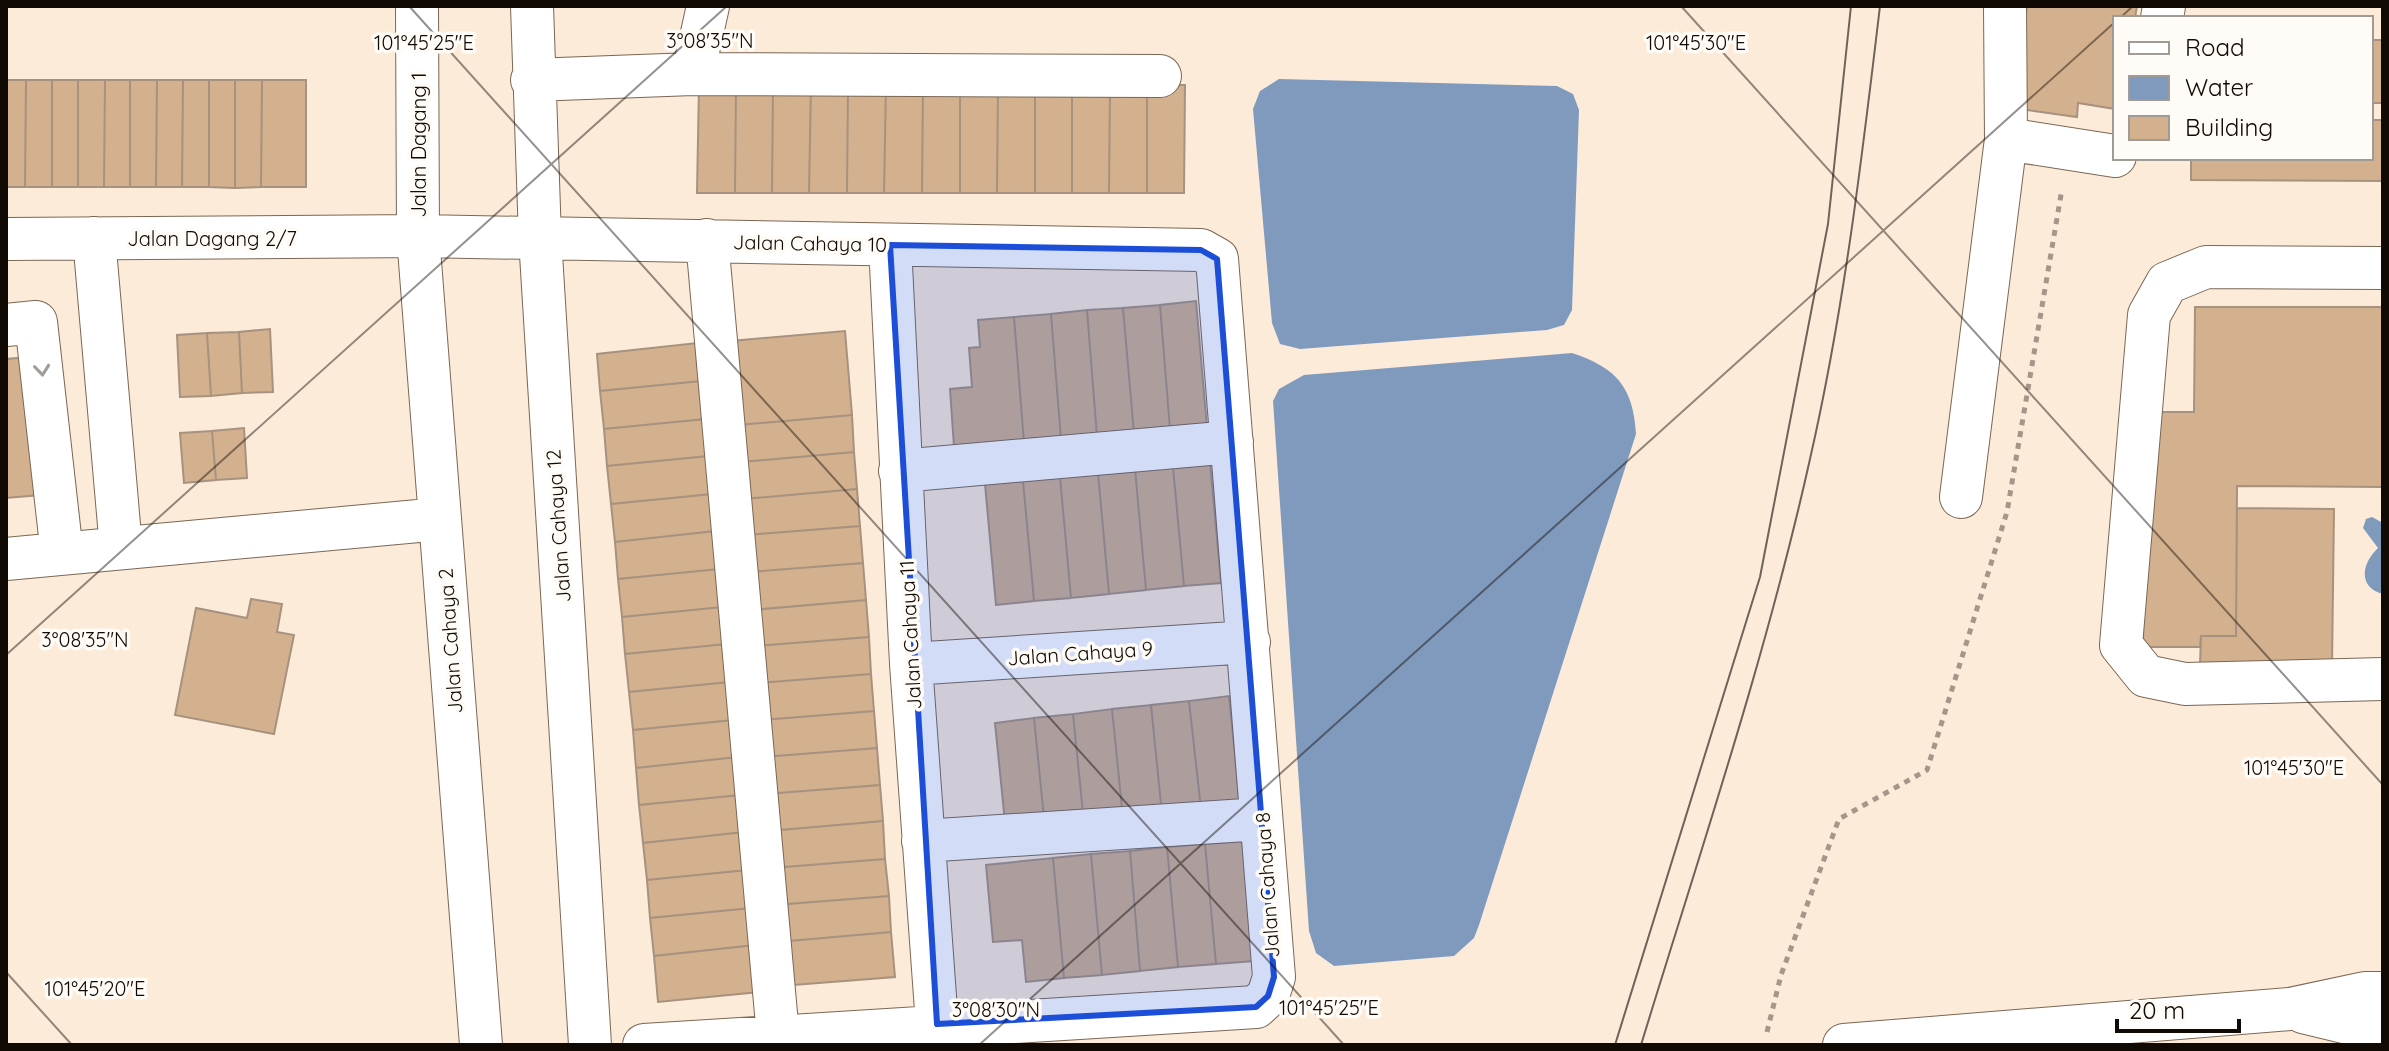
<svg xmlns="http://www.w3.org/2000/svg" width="2389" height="1051" viewBox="0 0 2389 1051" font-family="Quicksand,sans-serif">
  <rect width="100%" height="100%" fill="#fcebd9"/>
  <path fill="#809abe" d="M1279,79l278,7 16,8 6,16 -7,200 -8,15 -17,5 -247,19 -20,-5 -8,-21 -19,-214 7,-18z
    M1572,353c45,15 61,34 64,81l-157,491 -5,13 -20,18 -120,10 -18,-13 -7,-22 -36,-530 6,-12 25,-14z
    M2372,517l11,6v71c-26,-7 -21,-31 -5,-46l-15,-20 3,-9z"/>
  <path fill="#d3b18f" stroke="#a6927e" stroke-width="2" d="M2027,6h110l-2,12h-20v91l-37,-6 -1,14 -64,-9z
    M2371,40h12v63h-12z
    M6,80h20l-1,107h-19z
    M26,80h26v107h-27z
    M52,80h26v107h-26z
    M78,80h27l-1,107h-26z
    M105,80h25v107h-26z
    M130,80h27l-1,107h-26z
    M157,80h26l-1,107h-26z
    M183,80h26v107h-27z
    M209,80h26v108l-26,-1z
    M235,80h27l-1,107 -26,1z
    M262,80h44v107h-45z
    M699,85h37l-1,108h-38z
    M736,85h37l-1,108h-37z
    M773,85h38l-2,108h-37z
    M811,85h37l-1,108h-38z
    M848,85h38l-2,108h-37z
    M886,85h37l-1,108h-38z
    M923,85h37v108h-38z
    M960,85h38l-1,108h-37z
    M998,85h37v108h-38z
    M1035,85h37v108h-37z
    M1072,85h38l-1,108h-37z
    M1110,85h37v108h-38z
    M1147,85h38l-1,108h-37z
    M2371,120h12v61l-192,-1v-22h180z
    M1196,301l12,138 -37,3 -11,-137z
    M1160,305l11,137 -36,3 -12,-137z
    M2195,307h188v180l-146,-1 -1,150h-35l-1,11h-57l2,-235h49z
    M1123,308l12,137 -37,4 -11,-139z
    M1087,310l11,139 -36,3 -11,-138z
    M1051,314l11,138 -37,3 -11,-138z
    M1014,317l11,138 -70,6 -5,-72 22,-2 -3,-39 11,-1 -2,-27z
    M270,329l3,63 -31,1 -3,-61z
    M845,331l7,84 -114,10 -7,-84z
    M239,332l3,61 -31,3 -4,-63z
    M207,333l4,63 -31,1 -3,-62z
    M697,343l4,38 -101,10 -3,-37z
    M29,357l12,138 -35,3v-139z
    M701,381l4,38 -101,10 -4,-38z
    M852,415l2,37 -113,10 -3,-37z
    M705,419l3,37 -101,10 -3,-37z
    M244,428l3,50 -31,2 -4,-49z
    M212,431l4,49 -32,3 -4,-50z
    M854,452l3,37 -113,10 -3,-37z
    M708,456l4,38 -101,10 -4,-38z
    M1210,462l11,121 -37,3 -11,-119z
    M1173,467l11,119 -38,4 -11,-121z
    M1135,469l11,121 -37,4 -11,-121z
    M1098,473l11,121 -38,4 -11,-121z
    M1060,477l11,121 -37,3 -11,-120z
    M1023,481l11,120 -38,4 -11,-121z
    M857,489l3,37 -114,9 -2,-36z
    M712,494l3,37 -100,11 -4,-38z
    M2237,508l97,1 -2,157 -132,-1 1,-29h35z
    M860,526l3,37 -113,9 -4,-37z
    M715,531l4,38 -101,10 -3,-37z
    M863,563l3,37 -114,10 -2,-38z
    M719,569l3,38 -100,10 -4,-38z
    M251,599l31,5 -5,28 17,3 -20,99 -99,-19 21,-107 51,10z
    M866,600l3,37 -114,9 -3,-36z
    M722,607l4,37 -101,10 -3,-37z
    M869,637l2,37 -113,9 -3,-37z
    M726,644l3,38 -100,10 -4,-38z
    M871,674l3,37 -113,9 -3,-37z
    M729,682l4,38 -100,10 -4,-38z
    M1229,696l11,109 -39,4 -12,-108z
    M1189,701l12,108 -39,5 -11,-109z
    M1151,705l11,109 -39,4 -11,-109z
    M1112,709l11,109 -39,5 -11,-109z
    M874,711l3,37 -113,9 -3,-37z
    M1073,714l11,109 -39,5 -11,-110z
    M1034,718l11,110 -39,4 -11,-109z
    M733,720l4,37 -101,11 -3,-38z
    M877,748l3,37 -114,9 -2,-37z
    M737,757l3,38 -101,10 -3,-37z
    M880,785l3,36 -114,10 -3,-37z
    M740,795l4,37 -101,11 -4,-38z
    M883,821l2,38 -113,9 -3,-37z
    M744,832l3,38 -100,10 -4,-37z
    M1243,841l11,120 -38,3 -11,-120z
    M1205,844l11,120 -38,3 -11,-120z
    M1167,847l11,120 -38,4 -10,-120z
    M1130,851l10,120 -38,4 -11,-121z
    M1091,854l11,121 -38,3 -11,-120z
    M1053,858l11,120 -38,4 -4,-42 -29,2 -7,-77z
    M885,859l4,37 -114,9 -3,-37z
    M747,870l4,38 -101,10 -3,-38z
    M889,896l2,36 -113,10 -3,-37z
    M751,908l4,37 -101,11 -4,-38z
    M891,932l4,45 -114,9 -3,-44z
    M755,945l4,47 -101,10 -4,-46z"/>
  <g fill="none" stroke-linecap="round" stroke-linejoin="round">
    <g stroke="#7a6754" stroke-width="44">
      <path id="minor" d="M417,6l1,230 63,809
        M532,6l8,232 50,807
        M2005,6l1,133
        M2162,18l2,-12
        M693,74l15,-68
        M532,80l161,-6 467,2
        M94,238l27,310
        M6,239l412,-3 783,14 16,9 57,718 -6,19 -12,11 -612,38
        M707,240l71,796
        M890,245l21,419 26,360
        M2383,268l-177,-1 -39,16 -18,32 -28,330 25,31 39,8 198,-5
        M6,325l30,-3 26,232
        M900,471l332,-29
        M1961,497l45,-358 109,17
        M6,559l434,-40
        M911,664l338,-22
        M923,841l338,-22
        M2303,1012l58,14 22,-1
        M1844,1045l446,-36 75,-16h18"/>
    </g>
    <path stroke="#a4978a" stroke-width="5" stroke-dasharray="6 6" stroke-linecap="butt" d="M1767,1032l14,-57 58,-156 88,-49 80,-258 55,-323"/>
    <use href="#minor" stroke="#fff" stroke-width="42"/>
    <path stroke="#6d6358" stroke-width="2" d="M1615,1045l145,-468 68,-353 23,-218
      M1641,1045c59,-193 125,-388 169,-586 34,-149 52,-301 70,-453"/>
  </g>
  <defs><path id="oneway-chevron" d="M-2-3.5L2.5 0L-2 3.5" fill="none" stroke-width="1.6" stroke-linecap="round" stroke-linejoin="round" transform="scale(2)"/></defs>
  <use stroke="#a09d9b" href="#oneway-chevron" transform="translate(42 370) rotate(84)"/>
  <path fill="#1d4ed8" fill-opacity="0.2" stroke="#1d4ed8" stroke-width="6" stroke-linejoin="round" d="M890,245l311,5 16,9 57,718 -6,19 -12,11 -319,17z"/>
  <path fill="none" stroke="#110a04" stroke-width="2" stroke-opacity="0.45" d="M409,6l935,1039M1681,6l702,779M2120,18l13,-12M6,655l721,-649M6,972l66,73M979,1045l1136,-1023"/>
  <g text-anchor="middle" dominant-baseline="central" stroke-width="7" stroke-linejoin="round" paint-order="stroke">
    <g font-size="20" fill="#110a04" stroke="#fffbf6">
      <text transform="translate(418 145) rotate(-90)">Jalan Dagang 1</text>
      <text x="212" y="238">Jalan Dagang 2/7</text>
      <text transform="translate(810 243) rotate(1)">Jalan Cahaya 10</text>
      <text transform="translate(558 526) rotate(-94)">Jalan Cahaya 12</text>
      <text transform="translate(910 635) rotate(-93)">Jalan Cahaya 11</text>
      <text transform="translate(450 641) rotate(-94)">Jalan Cahaya 2</text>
      <text transform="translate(1080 653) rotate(-4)">Jalan Cahaya 9</text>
      <text transform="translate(1267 885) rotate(-94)">Jalan Cahaya 8</text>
    </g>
  </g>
  <g font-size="20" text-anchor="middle" fill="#110a04" stroke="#fffbf6" stroke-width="7" stroke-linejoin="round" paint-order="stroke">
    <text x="710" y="48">3°08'35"N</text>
    <text x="424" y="50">101°45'25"E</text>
    <text x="1696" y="50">101°45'30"E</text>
    <text x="85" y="647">3°08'35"N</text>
    <text x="2294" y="775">101°45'30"E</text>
    <text x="95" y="996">101°45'20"E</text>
    <text x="1329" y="1015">101°45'25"E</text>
    <text x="996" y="1017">3°08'30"N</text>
  </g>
  <rect width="2389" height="1051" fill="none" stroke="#110a04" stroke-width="16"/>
  <rect x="2113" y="16" width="260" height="144" fill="#fffbf6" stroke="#a09b95" stroke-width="2"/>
  <rect x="2129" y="42" width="40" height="12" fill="#ffffff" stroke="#a09b95" stroke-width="2"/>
  <text x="2185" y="56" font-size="24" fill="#110a04">Road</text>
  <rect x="2129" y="76" width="40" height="24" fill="#809abe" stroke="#a09b95" stroke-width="2"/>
  <text x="2185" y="96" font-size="24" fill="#110a04">Water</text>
  <rect x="2129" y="116" width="40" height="24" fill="#d3b18f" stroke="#a09b95" stroke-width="2"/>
  <text x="2185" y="136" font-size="24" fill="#110a04">Building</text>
  <path d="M2117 1019v12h122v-12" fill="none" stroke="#110a04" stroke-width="4"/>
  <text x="2129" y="1019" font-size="24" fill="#110a04" stroke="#fffbf6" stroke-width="6" paint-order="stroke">20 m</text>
</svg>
